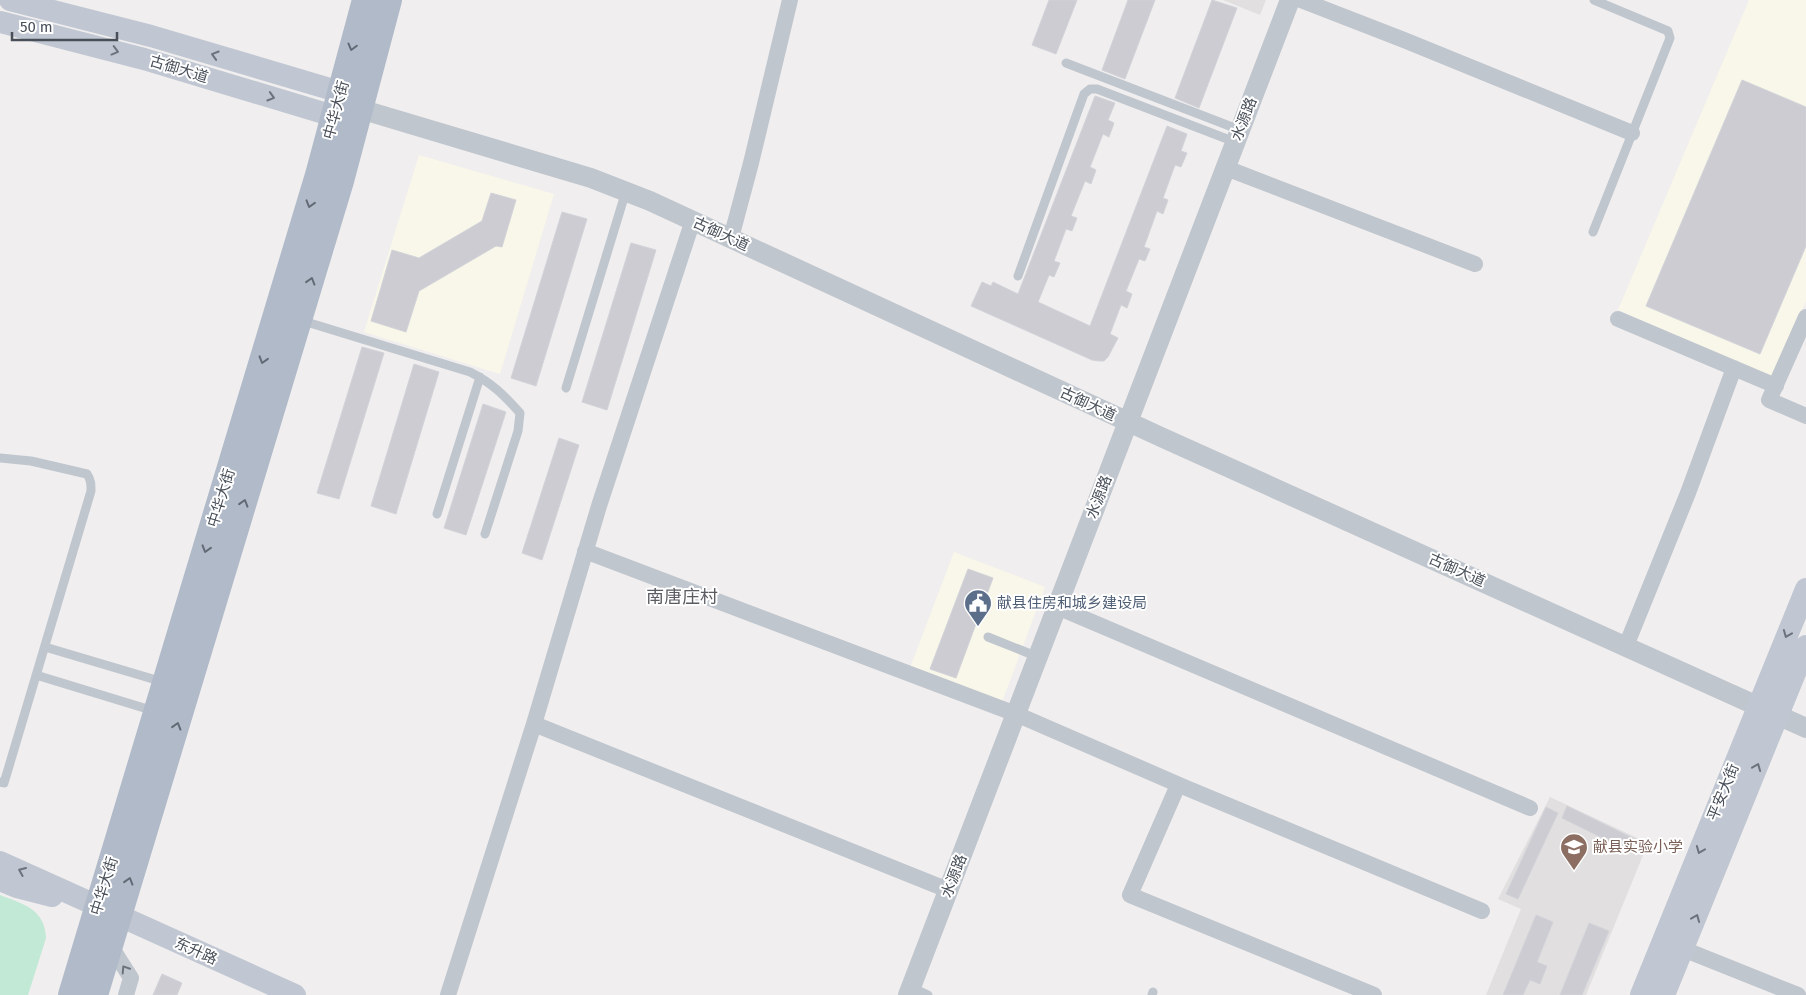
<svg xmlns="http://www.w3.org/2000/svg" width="1806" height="995" viewBox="0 0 1806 995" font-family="'Fira Sans','Noto Sans SC',sans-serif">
  <rect width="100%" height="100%" fill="#f0eeee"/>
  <path fill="#f9f7e9" d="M1749,0h57v301l-33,76 -155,-67z
    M419,155l135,39 -54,180 -136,-42z
    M954,552l91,35 -43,115 -92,-34z"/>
  <path fill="#e1dfdf" d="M1223,0h43l-6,15z
    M1550,797l98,46 -62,152h-100l35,-86 -23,-10z"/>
  <path fill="#c1e9d6" d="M0,895c23,9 45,14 46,43l-18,57h-28z"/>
  <path fill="#ccccd2" stroke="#d2d3d9" d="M1049,0h28l-21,54 -24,-9z
    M1128,0h27l-30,79 -23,-9z
    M1212,0l25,8 -38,100 -24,-10z
    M1742,80l64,27v139l-46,108 -114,-48z
    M1095,96l20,7 -7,17 6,3 -5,14 -6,-3 -13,33 6,3 -5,14 -6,-3 -14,35 6,2 -5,13 -6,-2 -12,32 6,2 -6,14 -5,-2 -11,27 52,24 77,-200 20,8 -6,17 6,2 -6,14 -6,-2 -12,33 5,2 -5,14 -6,-3 -13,36 6,2 -5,12 -6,-2 -13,32 6,3 -5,14 -6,-3 -11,29 8,4 -10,19 -4,4h-5l-7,-1 -121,-54 11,-24 9,4 2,-4 25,12z
    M491,193l25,7 -14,47 -6,-1 -77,45 -13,41 -35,-11 21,-71 27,8 63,-37z
    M562,212l25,7 -51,167 -25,-8z
    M631,243l25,7 -49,160 -25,-8z
    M362,347l22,6 -45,146 -22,-6z
    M414,364l25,8 -43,142 -25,-8z
    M483,404l23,8 -40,123 -22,-7z
    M559,438l20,7 -37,115 -20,-7z
    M968,569l25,9 -37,100 -26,-9z
    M1567,806l76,37 -6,12 -75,-37z
    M1546,807l12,6 -40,86 -12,-5z
    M1536,915l17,7 -16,40 10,4 -7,18 -10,-4 -7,15h-20z
    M1589,923l20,8 -27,64h-22z
    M162,974l20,9 -5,12h-24z"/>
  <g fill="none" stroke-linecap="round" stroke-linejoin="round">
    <path stroke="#c0c6ce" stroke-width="9" d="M1066,63l174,67
      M1593,232l77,-194 -2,-7 -74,-31
      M1018,276l66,-182 6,-5h7l138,53
      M300,320l170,52c22,11 34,23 50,41l-2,18 -33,103
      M566,388l60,-197
      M0,458l31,3 56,13c4,6 4,10 4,17l-87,292 -4,-1
      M437,514l43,-137
      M988,637l50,20
      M45,647l118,35
      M36,675l118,36
      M911,987l17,8
      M1152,995l1,-3"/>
    <path stroke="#c0c6ce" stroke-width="16" d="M1301,0l103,40 228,93
      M1226,168l249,96
      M731,238l20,-75 39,-163
      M1806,317l-37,83 37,16
      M1618,319l158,67
      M585,551l431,163 168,73 298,124
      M1057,607l473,201
      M1626,646l62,-153 46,-125
      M534,724l414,166
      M1178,785l-48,110 244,100
      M110,945l21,33 -5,17
      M1683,949l115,46
      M448,995l86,-271 65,-218 94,-286"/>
    <path stroke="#c0c6ce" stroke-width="20" d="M360,109l231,69 59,23 511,236 645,291
      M908,995l382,-995"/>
    <path stroke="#c0c7d2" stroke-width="22" d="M10,0l141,36 206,61
      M0,22l144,37 206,62
      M0,862l295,133
      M0,880l17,7 35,9
      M1641,995l165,-406
      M1664,995l142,-349"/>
    <path stroke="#b0bac9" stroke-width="26" d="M71,995l247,-820 47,-175
      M95,995l246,-814 48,-181"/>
  </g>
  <defs><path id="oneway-chevron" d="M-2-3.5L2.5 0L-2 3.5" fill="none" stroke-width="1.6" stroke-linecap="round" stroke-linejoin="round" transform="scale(1.25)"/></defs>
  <g stroke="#626a75">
    <use href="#oneway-chevron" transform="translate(352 47) rotate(105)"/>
    <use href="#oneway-chevron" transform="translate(310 204) rotate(107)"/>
    <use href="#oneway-chevron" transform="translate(311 281) rotate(-73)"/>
    <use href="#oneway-chevron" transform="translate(263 360) rotate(107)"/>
    <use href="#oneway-chevron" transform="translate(244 503) rotate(-73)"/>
    <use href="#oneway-chevron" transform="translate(206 549) rotate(107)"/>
    <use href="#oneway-chevron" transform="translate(177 726) rotate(-73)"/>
    <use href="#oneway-chevron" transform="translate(129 881) rotate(-73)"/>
  </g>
  <g stroke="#6c737d">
    <use href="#oneway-chevron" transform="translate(115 51) rotate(15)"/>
    <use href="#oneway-chevron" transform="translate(215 55) rotate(-163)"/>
    <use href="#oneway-chevron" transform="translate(271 97) rotate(17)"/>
    <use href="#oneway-chevron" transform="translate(1787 634) rotate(112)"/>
    <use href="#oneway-chevron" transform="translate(1757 767) rotate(-68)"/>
    <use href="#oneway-chevron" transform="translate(1700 850) rotate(112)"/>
    <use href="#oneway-chevron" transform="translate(22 871) rotate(-157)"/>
    <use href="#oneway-chevron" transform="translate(1696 918) rotate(-68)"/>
  </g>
  <use stroke="#6c737c" href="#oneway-chevron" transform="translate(125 969) rotate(-123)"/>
  <defs>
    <g id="civic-pin" transform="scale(1.4375)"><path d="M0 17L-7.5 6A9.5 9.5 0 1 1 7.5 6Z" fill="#5c6f8a" stroke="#fff"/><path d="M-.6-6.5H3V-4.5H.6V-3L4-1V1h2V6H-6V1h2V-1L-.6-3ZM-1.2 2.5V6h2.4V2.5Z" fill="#fff"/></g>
    <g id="school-pin" transform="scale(1.4375)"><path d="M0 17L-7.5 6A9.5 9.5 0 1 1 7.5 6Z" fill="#8d6e63" stroke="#fff"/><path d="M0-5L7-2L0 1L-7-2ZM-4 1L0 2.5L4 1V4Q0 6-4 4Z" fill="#fff"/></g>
  </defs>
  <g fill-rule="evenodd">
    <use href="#civic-pin" x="978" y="603"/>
    <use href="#school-pin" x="1574" y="847"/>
  </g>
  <g text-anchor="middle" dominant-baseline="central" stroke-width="4" stroke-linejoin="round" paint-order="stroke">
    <g font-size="15" fill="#484f59" stroke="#fff">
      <text transform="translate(179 69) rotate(17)">古御大道</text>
      <text transform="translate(336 110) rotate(-75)">中华大街</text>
      <text transform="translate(1244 119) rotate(-69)">水源路</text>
      <text transform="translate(721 234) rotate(25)">古御大道</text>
      <text transform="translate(1088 404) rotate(25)">古御大道</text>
      <text transform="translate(1099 497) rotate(-69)">水源路</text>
      <text transform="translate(221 498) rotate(-73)">中华大街</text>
      <text transform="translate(1457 570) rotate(24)">古御大道</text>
      <text transform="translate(1723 792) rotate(-68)">平安大街</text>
      <text transform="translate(954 876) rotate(-69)">水源路</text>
      <text transform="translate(104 886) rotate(-73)">中华大街</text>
      <text transform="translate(196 951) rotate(24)">东升路</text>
    </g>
    <g font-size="15" fill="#4e5e75" stroke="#fff" text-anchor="start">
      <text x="997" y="603">献县住房和城乡建设局</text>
    </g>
    <g font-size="15" fill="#785e54" stroke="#fff" text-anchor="start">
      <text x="1593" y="847">献县实验小学</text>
    </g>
    <g font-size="18" fill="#5b5d62" stroke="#fff">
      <text x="682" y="597">南唐庄村</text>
    </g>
  </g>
  <path d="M12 32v8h105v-8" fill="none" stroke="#484f59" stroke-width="2.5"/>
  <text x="20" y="32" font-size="15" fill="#484f59" stroke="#ffffff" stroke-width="4" paint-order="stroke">50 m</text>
</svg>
